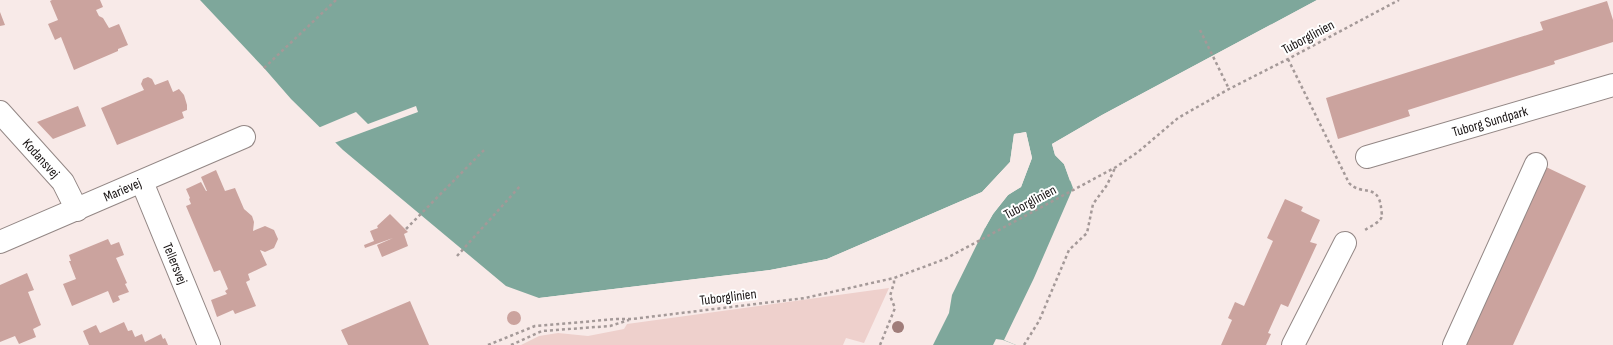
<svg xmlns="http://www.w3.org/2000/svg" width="1613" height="345" viewBox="0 0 1613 345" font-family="'Sofia Sans Condensed',sans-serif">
  <rect width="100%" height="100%" fill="#f8eae8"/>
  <path fill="#eed0cc" d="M889,288l-25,55 -18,-5 -3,7h-322l18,-9 19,-3 30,3 36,-7 3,-5z"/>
  <path fill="#7ea79b" d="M200,0h1117l-215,115 -50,29 3,11 9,9 9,24 -39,90 -30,62 12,5h-83l16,-32 3,-18 33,-67 8,-14 15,-19 13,-8 11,-29 -6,-26 -12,2 -4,28 -28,30 -155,67 -57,11 -231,28 -33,-12 -163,-136 -52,-51 -27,-31z"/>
  <path fill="#f8eae8" d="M1317,0h2l-216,117 -49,28 2,9 10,9 6,17 -2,1 -6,-17 -9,-9 -3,-11 50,-29z
    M416,106l2,6 -84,31 -16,-15 38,-16 12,12z
    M1026,132l6,26 -11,29 -13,8 -15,19 -8,14 -2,-2 8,-14 16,-18 12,-8 11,-28 -5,-24 -10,2 -3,27 -29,31 -155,67 -58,11 -230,28 -1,-2 231,-28 57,-11 155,-67 28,-30 4,-28z
    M996,339l7,1 13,5h-23z"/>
  <path fill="#cba39e" d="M52,0h48l3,7 -7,3 3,6 4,2 6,10 10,-4 9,21 -10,4v2l-44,19 -13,-33 -6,3 -7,-16 10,-4 -8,-19z
    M1607,1l6,19v22l-59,19 1,3 -147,46 2,6 -72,23 -12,-41 217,-68 -3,-8z
    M0,12l5,13 -5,1z
    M148,77l4,2 3,6 13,-5 5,12 6,-3 5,6 3,10v5l-5,2 2,6 -67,27 -16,-37 43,-18 -3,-6 2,-5z
    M78,106l8,20 -33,13 -16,-17z
    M1546,167l40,19 -73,159h-48z
    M216,170l9,21 10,-3 9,21 8,7 2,6 -1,9 12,-5 9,4 4,9 -4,9 -9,4 -5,-2 7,15 -19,9 2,6 -4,2 10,24 -21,8 -2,-4 -16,7 -6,-17 16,-6 -2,-3 3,-2 -8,-19 -6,2 -28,-66 5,-2 -2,-5 1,-1 -4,-9 15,-7 5,9h1l-6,-14z
    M1285,199l18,8 -2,4 19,9 -10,22 7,2 -29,63 -7,-3 -13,29 3,1 -5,11h-45l11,-25 -4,-2 7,-16 9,4 29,-65 -6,-3z
    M390,214l18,18 -4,2 4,12 -26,11 -5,-12 16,-7 -28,10 -1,-3 10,-4 -4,-10 8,-3 -1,-2z
    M108,239l3,6 8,-3 5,13 -8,3 11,25 -2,1 4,8 -11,4 2,4 -7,3 -5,-12 -36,15 -9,-22 13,-5 -7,-18h2l-2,-6z
    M27,273l7,17 -6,2 13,33 -8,4 3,8 -17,7 -4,-8 -15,6v-57z
    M410,301l19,44h-81l-7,-15z
    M507 318a7 7 0 1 1 14 0a7 7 0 1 1-14 0Z
    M124,322l4,9 4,-1 3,7 7,-3 3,8 16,-8 2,5 2,-1 3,7h-79l-6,-14 13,-6 4,8z"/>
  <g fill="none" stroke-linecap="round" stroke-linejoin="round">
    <g stroke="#938785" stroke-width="24">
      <g id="minor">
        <path id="s1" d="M0,112l63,70 14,28"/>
        <path id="s2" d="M1367,157l246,-72"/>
        <path id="s3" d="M142,182l67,163"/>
        <path id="s4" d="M0,242l244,-105"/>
        <path d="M1293,345l52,-102"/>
        <path d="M1454,345l82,-181"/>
      </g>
    </g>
    <path stroke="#a49998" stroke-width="2.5" stroke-dasharray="3 3" stroke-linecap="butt" d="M1200,30l29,59
      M1288,59l61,124c12,13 29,0 32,24 0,2 1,7 1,9 -1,6 -13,11 -17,14
      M264,68l72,-68
      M406,229l80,-81
      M457,256l64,-71
      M488,345l47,-19 82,-7h15l173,-21 89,-20 51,-19 171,-92 22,-15 40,-34 51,-29 59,-30 111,-59
      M511,345l31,-14 68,-5 19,-6
      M880,345l15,-37 -5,-12 4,-13v-5
      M1024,345l15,-24 30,-71 18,-17 6,-29 14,-19 8,-17"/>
    <use href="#minor" stroke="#fff" stroke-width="22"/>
  </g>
  <circle fill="#a07d7a" cx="898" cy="327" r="6"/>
  <g text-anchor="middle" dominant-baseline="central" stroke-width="4" stroke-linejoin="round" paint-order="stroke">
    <g font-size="14" fill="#171212" stroke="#fff">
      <text transform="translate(1308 37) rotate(-28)">Tuborglinien</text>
      <text stroke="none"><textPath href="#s2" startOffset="128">Tuborg Sundpark</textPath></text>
      <text stroke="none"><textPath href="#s1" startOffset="62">Kodansvej</textPath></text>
      <text stroke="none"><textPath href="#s4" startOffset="133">Marievej</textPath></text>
      <text transform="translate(1030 202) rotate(-28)">Tuborglinien</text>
      <text stroke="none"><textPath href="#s3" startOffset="88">Tellersvej</textPath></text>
      <text transform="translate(728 297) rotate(-7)">Tuborglinien</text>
    </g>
  </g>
</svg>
